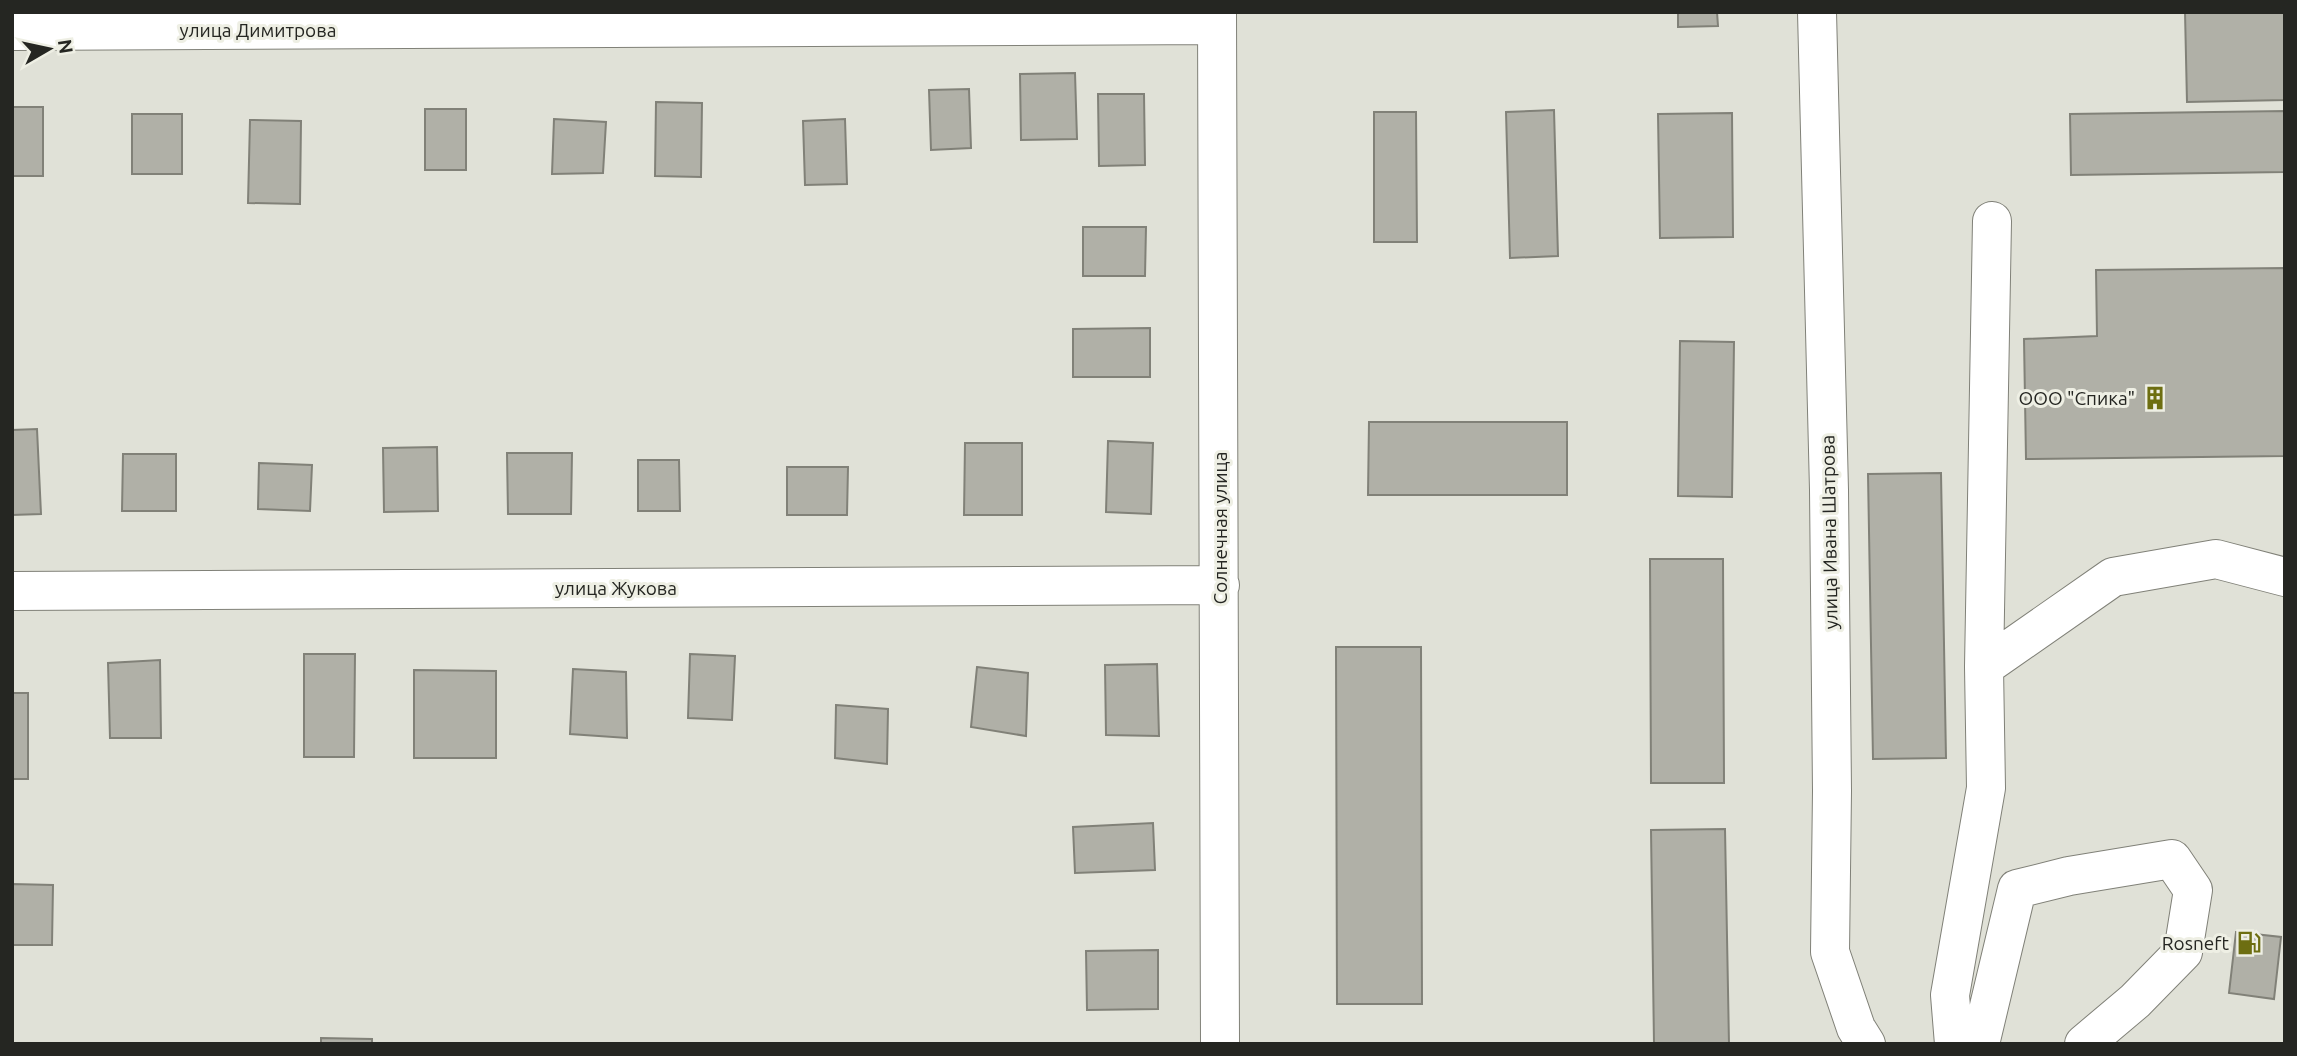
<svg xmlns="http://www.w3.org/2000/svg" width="2297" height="1056" viewBox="0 0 2297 1056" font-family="Ubuntu,sans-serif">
  <rect width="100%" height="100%" fill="#e0e1d7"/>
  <path fill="#b0b0a7" stroke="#818178" stroke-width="2" d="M1678,12h39l1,14 -40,1z
    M2185,12h100v88l-98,2z
    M1075,73l2,66 -56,1 -1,-66z
    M969,89l2,59 -40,2 -2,-60z
    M1098,94h46l1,71 -46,1z
    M656,102l46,1 -1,74 -46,-1z
    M12,107h31v69h-31z
    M425,109h41v61h-41z
    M1554,110l4,146 -48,2 -4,-146z
    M2285,111v61l-214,3 -1,-61z
    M1374,112h42l1,130h-43z
    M1732,113l1,124 -73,1 -2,-124z
    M132,114h50v60h-50z
    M554,119l52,3 -3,51 -51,1z
    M845,119l2,65 -42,1 -2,-64z
    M250,120l51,1 -1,83 -52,-1z
    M1083,227h63l-1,49h-62z
    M2285,268v188l-259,3 -2,-120 73,-3 -1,-66z
    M1150,328v49h-77v-48z
    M1680,341l54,1 -2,155 -54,-1z
    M1369,422h198v73h-199z
    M37,429l4,85 -29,1v-85z
    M1108,441l45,2 -2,71 -45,-2z
    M965,443h57v72h-58z
    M437,447l1,64 -54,1 -1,-64z
    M507,453h65l-1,61h-63z
    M123,454h53v57h-54z
    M638,460h41l1,51h-42z
    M259,463l53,2 -2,46 -52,-2z
    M787,467h61l-1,48h-60z
    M1941,473l5,285 -73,1 -5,-285z
    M1650,559h73l1,224h-73z
    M1336,647h85l1,357h-85z
    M304,654h51l-1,103h-50z
    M690,654l45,2 -3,64 -44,-2z
    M160,660l1,78h-51l-2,-75z
    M1157,664l2,72 -53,-1 -1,-70z
    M977,667l51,6 -2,63 -55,-9z
    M573,669l53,3 1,66 -57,-4z
    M414,670l82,1v87h-82z
    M12,693h16v86h-16z
    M836,705l52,4 -1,55 -52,-6z
    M1153,823l2,47 -80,3 -2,-46z
    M1725,829l4,215h-75l-3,-214z
    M12,884l41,1 -1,60h-40z
    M2236,932l45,5 -7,62 -45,-6z
    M1158,950v59l-71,1 -1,-59z
    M321,1038l51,1v5h-51z"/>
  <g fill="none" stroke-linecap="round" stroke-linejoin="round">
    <g stroke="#808178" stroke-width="40">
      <path id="minor" d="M1217,12l3,1032
        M1817,12l12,478 3,301 -2,161 26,76 10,16
        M12,31l1205,-6
        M12,591l1208,-6
        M1984,667l129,-90 103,-18 69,18
        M1954,1044l-4,-49 36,-207 -2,-121 8,-446
        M1980,1044l37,-155 52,-13 103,-17 21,31 -10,62 -48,49 -51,43"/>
    </g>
    <use href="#minor" stroke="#fff" stroke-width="38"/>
  </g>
  <defs>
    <g id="building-bare" transform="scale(1.89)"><path d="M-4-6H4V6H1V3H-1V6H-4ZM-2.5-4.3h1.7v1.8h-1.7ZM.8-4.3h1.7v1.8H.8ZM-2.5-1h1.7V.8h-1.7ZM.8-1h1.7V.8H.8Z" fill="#6d6e11" stroke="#eeefe4" stroke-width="2.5" paint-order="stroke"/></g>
    <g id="fuel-bare" transform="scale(1.89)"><path d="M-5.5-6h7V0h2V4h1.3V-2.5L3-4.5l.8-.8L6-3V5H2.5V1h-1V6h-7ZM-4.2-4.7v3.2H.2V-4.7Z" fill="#6d6e11" stroke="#eeefe4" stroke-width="2.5" paint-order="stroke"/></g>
  </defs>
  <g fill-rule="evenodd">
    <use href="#building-bare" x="2155" y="398"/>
    <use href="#fuel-bare" x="2249" y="943"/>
  </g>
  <g text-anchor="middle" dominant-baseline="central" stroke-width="6" stroke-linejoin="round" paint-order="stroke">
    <g font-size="19" fill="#252622" stroke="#eeefe4">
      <text x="258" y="30">улица Димитрова</text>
      <text transform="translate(1220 528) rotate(-90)">Солнечная улица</text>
      <text transform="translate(1829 532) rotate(-91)">улица Ивана Шатрова</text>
      <text x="616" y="588">улица Жукова</text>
    </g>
    <g font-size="19" fill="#252622" stroke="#eeefe4" text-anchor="end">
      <text x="2135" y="398">ООО "Спика"</text>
      <text x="2229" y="943">Rosneft</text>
    </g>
  </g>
  <rect width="2297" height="1056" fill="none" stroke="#252622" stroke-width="28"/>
  <g transform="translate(49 49) rotate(81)" stroke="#eeefe4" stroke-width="5" paint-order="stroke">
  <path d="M0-5L12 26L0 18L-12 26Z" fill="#252622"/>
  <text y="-10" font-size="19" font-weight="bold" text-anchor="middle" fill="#252622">N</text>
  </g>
</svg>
